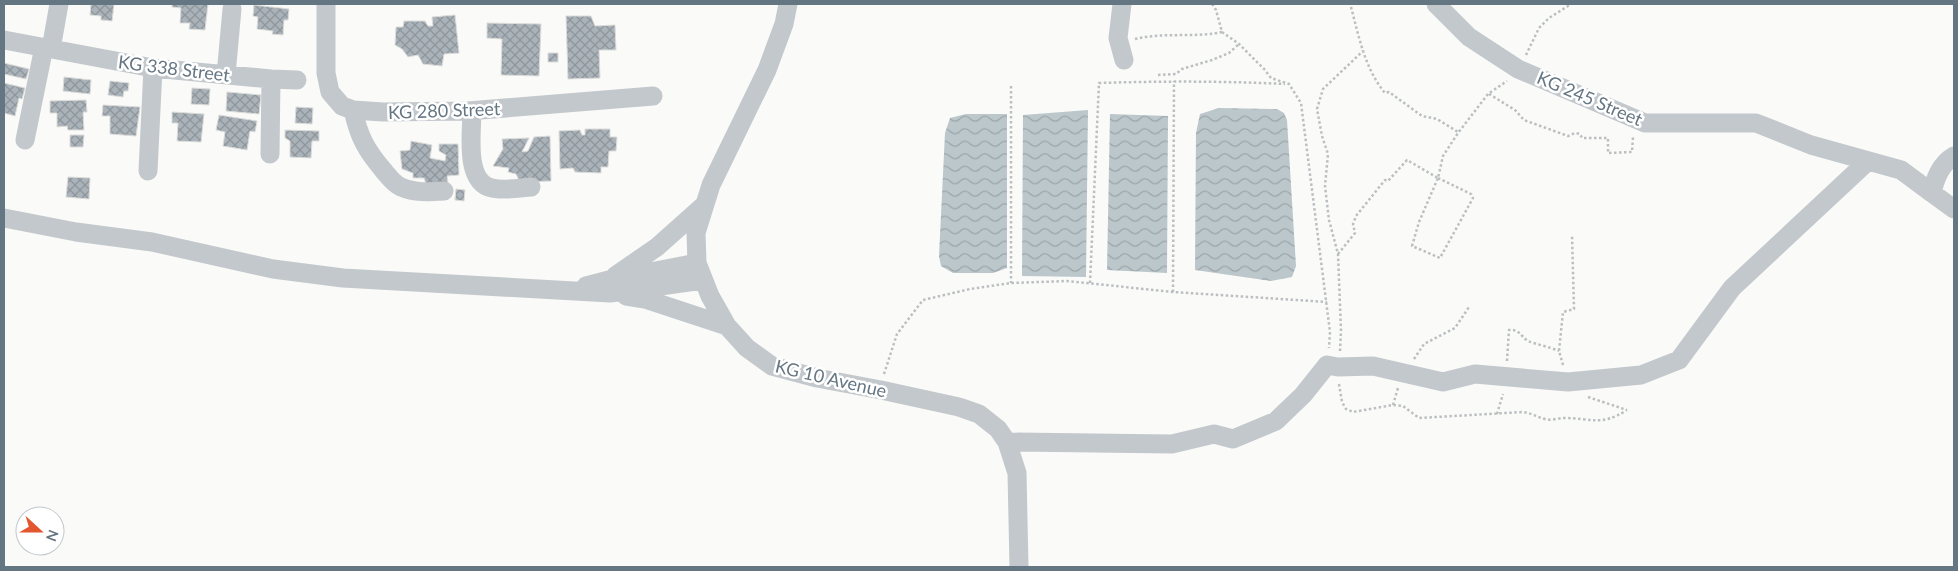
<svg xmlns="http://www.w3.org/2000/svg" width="1958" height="571" viewBox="0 0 1958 571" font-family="Lato,sans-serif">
  <defs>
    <pattern id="water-waves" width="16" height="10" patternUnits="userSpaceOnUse" patternTransform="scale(1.25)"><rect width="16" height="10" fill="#bbc7cb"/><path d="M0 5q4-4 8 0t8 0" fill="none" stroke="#9ca6aa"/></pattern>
    <pattern id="building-cross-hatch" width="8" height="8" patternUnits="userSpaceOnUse" patternTransform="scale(1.25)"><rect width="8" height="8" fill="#aab3b9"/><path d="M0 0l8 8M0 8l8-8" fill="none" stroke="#8e969c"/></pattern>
  </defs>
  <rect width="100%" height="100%" fill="#fafaf8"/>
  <path fill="url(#water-waves)" d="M1219,108l58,1 7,4 3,7 9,146 -4,11 -21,4 -76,-11 1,-137 4,-19z
    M1088,110l-2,167 -64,-1 1,-161z
    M966,114h41v154l-14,5h-40l-12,-7 -2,-10 6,-123 5,-15z
    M1110,114l58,2 -1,157 -60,-3z"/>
  <path fill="url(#building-cross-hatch)" stroke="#dcdcda" d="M91,4h23l-2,17 -11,-1v-4l-11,-1z
    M172,4h36l-3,26 -16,-1 1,-6h-10l1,-15 -9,-1z
    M254,5l35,4 -1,11h-4l-1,15 -11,-1 1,-3 -16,-2 1,-12 -5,-1z
    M455,15l4,38 -15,1 -2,12 -19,-2 -5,-9 -10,2 -6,-8 -7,-4 1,-18h7l1,-6h21l3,5h5l-1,-9z
    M566,16h25l4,10 20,-1 1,25h-17l1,28 -32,1z
    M487,23l54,1 -2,52 -38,-1 1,-36 -15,-1z
    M548,53h10v9h-10z
    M4,63l25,6 -3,10 -22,-5z
    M64,77l27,3 -1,14 -27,-3z
    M110,81l19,2 -1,8h-4l-1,6 -15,-2z
    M4,83l21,5 -3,11 -3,-1 -4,18 -11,-3z
    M192,88l18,1 -1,16 -18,-1z
    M227,92l34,3 -2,19 -33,-3z
    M86,100l1,12h-4l1,18h-16l-1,-4 -10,1v-14h-7v-12z
    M103,105l37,2 -4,29 -26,-2v-18h-8z
    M296,107l17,1 -1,16 -17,-1z
    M172,112l32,2 -3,28 -24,-1 1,-18h-6z
    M219,115l38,6 -2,11 -5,-1 -3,19 -24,-4 2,-14 -9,-2z
    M585,129h25v8h7l-1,14h-7l-1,16h-7v6l-26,-1 -2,-4 -13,1 -1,-38 21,-1 2,5h3z
    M285,130l34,1v10h-7l-1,17 -21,-1v-16l-5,-3z
    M70,135h14l-1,12h-13z
    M550,136l1,45 -31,1 -4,-8 -8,-2 1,-4 -16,-2 10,-17 -1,-10 27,-1 -7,14 6,-1 6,-14z
    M411,141l21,4 -2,13 15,3 1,-6 -7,-4v-7h19l1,31 -12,1 1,8h-22l-2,-6h-11v-5l-11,-4 -2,-18 10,-1z
    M68,177l22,1 -1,21 -23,-2z
    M456,189l9,1 -1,11 -9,-1z"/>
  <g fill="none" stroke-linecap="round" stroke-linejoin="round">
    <path stroke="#bbbfc2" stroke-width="2.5" stroke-dasharray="2.5 2.5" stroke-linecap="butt" d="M1212,4l4,6 6,22 17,12 26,26 6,8 18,6 12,19 29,229 -1,16
      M1351,7c8,30 14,62 34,86l4,-1 33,24 15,3 21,13
      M1135,39c28,-7 59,-1 87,-7
      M1526,55l13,-27 10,-10 19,-12 1,-2
      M1158,75l18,-1 6,-5 30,-9 17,-7 10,-9
      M1011,86v197
      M1489,94l26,16 9,10 44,16 7,-3 5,1 2,4h26v15l24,-1 1,-15
      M1438,178l33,16 2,4 -33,60 -28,-12 7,-24z
      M1338,254l17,-21 -2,-9 3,-8 29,-36 3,1 19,-21 31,18 5,-22 15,-23 30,-39 19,-13
      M1090,283l9,-200c62,-2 124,-2 186,1
      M1173,292l1,-211
      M1340,351l1,-20 -3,-77 -9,-34 -4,-34 3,-32 -6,-18 -5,-27 6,-20 40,-38
      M1414,359l10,-15 31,-16 14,-21
      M1507,361l2,-31c11,-1 11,6 19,11 7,3 22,6 31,10
      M1563,365l-4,-14 4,-39 11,-3 -2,-74
      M884,374l13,-40 26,-34 47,-11 41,-6 56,-2 106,11 154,10
      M1339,384l3,18 4,7 7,3 40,-7 10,1 16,12 104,-6c8,1 14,5 22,7 6,2 13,-1 19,-1 28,0 36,9 63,-8
      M1588,397l39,13
      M1393,405l5,-17
      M1497,414l6,-20"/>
    <path stroke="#c3c8cc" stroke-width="19" d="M326,4v69l4,19 12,14 11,4 30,2 85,-1 185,-15
      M788,4l-4,20 -17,46 -56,115 -15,48 1,30 13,33 17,30 20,22 25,18 45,12 64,12 78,17 20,7 19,15 9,13 10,31 2,94
      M1122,4l-4,34 6,22
      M1436,4l33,33 49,32 127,54h111l55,22 90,25 31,23
      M4,40l149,28 118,11 -1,75
      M51,49l8,-45
      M226,75l6,-66
      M271,79l26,1
      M353,110c6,27 13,40 31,61 5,6 10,13 17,16 14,6 28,5 43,4
      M472,111c0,21 -8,71 20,77 12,3 27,0 39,-1
      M25,140l19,-93
      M1954,156c-14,8 -19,23 -22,37l22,16
      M148,171l5,-103
      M4,218l72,14 76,10 121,27 70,9 267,15 93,-13
      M615,276l42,-29 46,-41
      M586,286l23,-6 88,-17
      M626,296l19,3 82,27
      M1007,442l165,2 42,-10 19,5 43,-18 27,-26 24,-30 11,2 35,-1 70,16 32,-8 93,8 73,-7 38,-15 53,-72 136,-127"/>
  </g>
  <g text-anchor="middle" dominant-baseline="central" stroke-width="5" stroke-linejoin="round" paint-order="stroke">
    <g font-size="18" fill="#657683" stroke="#fff">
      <text transform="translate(174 68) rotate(7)">KG 338 Street</text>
      <text transform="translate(1590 98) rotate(23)">KG 245 Street</text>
      <text transform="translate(444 110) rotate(-2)">KG 280 Street</text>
      <text transform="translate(831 378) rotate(13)">KG 10 Avenue</text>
    </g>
  </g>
  <rect width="1958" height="571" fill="none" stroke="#657683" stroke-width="10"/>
  <g transform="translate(40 531) rotate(111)"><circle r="24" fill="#ffffff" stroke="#c1c8cd"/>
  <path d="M0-4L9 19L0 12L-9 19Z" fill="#e4572e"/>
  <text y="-8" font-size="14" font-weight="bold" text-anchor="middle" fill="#657683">N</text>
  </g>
</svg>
